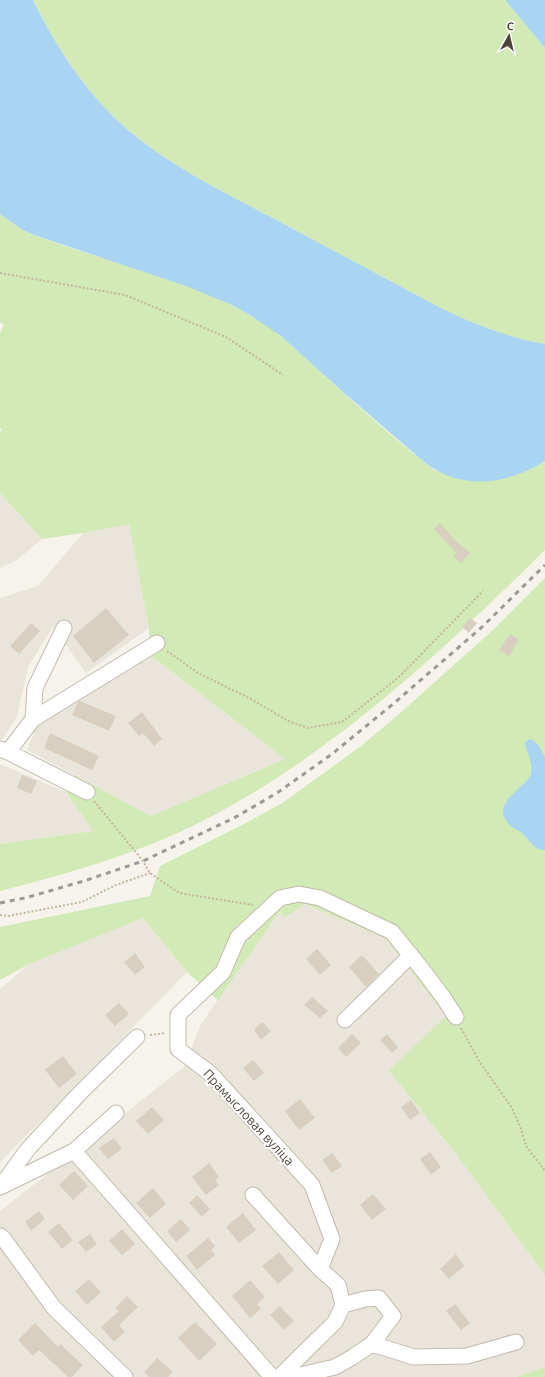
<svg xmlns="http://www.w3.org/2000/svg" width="545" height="1377" viewBox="0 0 545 1377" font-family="Ubuntu,sans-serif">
  <rect width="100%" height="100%" fill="#f6f3ec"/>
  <path fill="#eae5da" d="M0,493l42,46 -25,21 -17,8z
    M129,523l20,105 -63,45 -33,-46 -25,40 -11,50 -17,26v-145l38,-12 45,-53z
    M149,654l136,105 -134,57 -124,-66 11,-28z
    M0,764l66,28 27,39 -93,13z
    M305,904l80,34 62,78 -58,55 64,79 92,125v92l-29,10h-516v-166l184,-144 17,-43 78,-112 8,5z
    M143,918l44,54 -112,115 -75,75v-173l29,-25 53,-22z"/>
  <path fill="#d2eab5" d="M33,0h472l40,48v296c-18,-3 -36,-7 -54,-14 -18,-6 -36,-15 -54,-24 -56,-30 -112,-60 -168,-90 -57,-30 -119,-60 -164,-108 -30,-32 -53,-69 -72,-108z
    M0,214l21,15 13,6c71,27 151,42 216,80 30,17 54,42 79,65 34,31 69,62 106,91l105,-7 5,-3v89c-100,99 -205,197 -329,264 -68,37 -142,58 -216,77v-47l93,-13 -27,-39 8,-17 77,41 134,-57 -136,-105v-26l-20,-104 -46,9 -41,6 -42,-46v-61l2,-2 -2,-2v-95l4,-8 -4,-3z
    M545,578v697l-92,-125 -64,-79 57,-55 -61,-78 -80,-34 -19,13 -7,-5 -61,88 -31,-28 -44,-54 -114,46 -29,16v-53l150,-31 10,-30 84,-42 40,-22 77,-56 38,-32 94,-84z
    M545,1367v10h-29z"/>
  <path fill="#a9d4f2" d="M0,0h33c19,39 42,76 72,108 45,48 107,78 164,108 56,30 112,60 168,90 36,18 69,31 108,38v117c-39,24 -84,30 -121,1l-80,-69 -63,-57 -31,-21 -20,-11 -44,-18 -152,-51 -13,-6 -21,-15z
    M505,0h40v48z
    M529,739c10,2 11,11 16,18v93c-11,0 -14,-8 -21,-15 -5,-5 -13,-7 -17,-13 -15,-21 19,-34 24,-48 2,-9 -3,-21 -6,-30l1,-2z"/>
  <path fill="#d8cfc1" d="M440,523l16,18 14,12 -9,10 -8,-7 3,-3 -22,-24z
    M106,608l23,27 -35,28 -21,-27z
    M470,618l7,5 -8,10 -7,-6z
    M31,623l9,8 -21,23 -9,-8z
    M510,634l9,6 -10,16 -10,-6z
    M80,701l36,15 -7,15 -37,-16 6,-13z
    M142,712l20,27 -8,7 -11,-13 -4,3 -11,-13z
    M50,733l49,23 -7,14 -48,-22z
    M22,775l15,6 -6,13 -14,-6z
    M317,949l14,16 -11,10 -14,-16z
    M135,953l10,14 -10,8 -11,-13z
    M362,955l17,19 -13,13 -17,-20z
    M312,997l16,14 -8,7 -16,-13z
    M119,1003l10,11 -14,12 -10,-11z
    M262,1022l9,9 -10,9 -7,-10z
    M352,1034l9,9 -15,14 -8,-9z
    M387,1034l11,13 -6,6 -12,-13z
    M63,1056l14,18 -18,14 -14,-18z
    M253,1060l11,13 -10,8 -11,-13z
    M300,1099l15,19 -16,12 -14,-19z
    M411,1100l9,13 -10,7 -9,-13z
    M152,1107l12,13 -16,14 -12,-13z
    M114,1138l8,11 -14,10 -9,-11z
    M430,1152l11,15 -10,8 -11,-16z
    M332,1153l10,13 -10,7 -10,-13z
    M209,1163l10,14 -4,3 4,5 -13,10 -14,-18z
    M74,1171l14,15 -15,14 -14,-15z
    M153,1188l13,16 -16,14 -14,-15z
    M373,1194l13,15 -14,11 -12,-15z
    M197,1195l13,14 -8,8 -13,-14z
    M39,1211l6,8 -14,12 -6,-9z
    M243,1213l13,17 -17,13 -13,-16z
    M181,1219l9,11 -14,12 -9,-11z
    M59,1223l14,17 -11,9 -14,-17z
    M122,1229l13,15 -13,11 -13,-14z
    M90,1234l7,10 -11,8 -8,-10z
    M208,1238l7,8 -4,4 4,5 -18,15 -11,-14z
    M279,1252l15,18 -16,14 -16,-18z
    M456,1254l8,12 -15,13 -9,-10z
    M89,1279l12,13 -14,13 -12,-14z
    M250,1280l15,17 -8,7 4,5 -11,9 -18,-22z
    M127,1296l11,11 -19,18 6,7 -11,10 -13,-15 18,-16 -4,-3z
    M455,1304l15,19 -9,7 -15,-19z
    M280,1306l14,15 -10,9 -14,-15z
    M195,1322l22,22 -18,17 -21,-23z
    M35,1323l23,24 2,-3 23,21 -11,12h-4l-29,-27 -6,6 -15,-16z
    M157,1358l16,14 -5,5h-19l-5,-5z"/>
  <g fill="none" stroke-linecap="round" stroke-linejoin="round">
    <g stroke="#c2bbae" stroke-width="17">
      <path id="minor" d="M33,719l124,-76
        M0,749l8,3 79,40
        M8,752l25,-33 2,-31 29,-60
        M345,1020l39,-38 27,-27
        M74,1151l42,-38
        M1,1186l27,-37 52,-56 57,-56
        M0,1187l74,-36 198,226
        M253,1195l67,74 18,16 5,20 -8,17 -56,55
        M0,1236l3,2 51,70 71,69
        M320,1269l12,-30 -20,-54 -101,-111 -33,-25v-34l45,-43 15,-35 42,-39 19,-4 21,4 72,34 33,41 18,24 13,20
        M372,1344l42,13 53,-1 49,-14
        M292,1377l43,-10 16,-9 21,-14 21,-28 -14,-18 -14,1 -22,6"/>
    </g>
    <path stroke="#c4b79f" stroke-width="2" stroke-dasharray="2 2" stroke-linecap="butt" d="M0,273l125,22 101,42 57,38
      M167,651l31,22 53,26 37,22 20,7 34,-6 56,-44 85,-87
      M94,801l49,60 7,12 29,20 74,12
      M0,915l8,1 74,-14 34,-17 34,-12
      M461,1028l18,33 33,47 9,21 5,17 19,25
      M150,1035l15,-2"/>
    <use href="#minor" stroke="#fff" stroke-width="15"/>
    <path stroke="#9a9a9a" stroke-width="3" stroke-dasharray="5 5" stroke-linecap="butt" d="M0,903l25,-5 59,-17 59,-20 91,-43 43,-25 55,-39 61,-50 88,-76 64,-63"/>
  </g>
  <g text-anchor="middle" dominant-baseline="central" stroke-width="4" stroke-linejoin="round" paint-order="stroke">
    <g font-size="13" fill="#4b4439" stroke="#fff">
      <text transform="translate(249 1117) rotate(47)">Прамысловая вуліца</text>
    </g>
  </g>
  <g transform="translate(509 36) rotate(8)" stroke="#ffffff" stroke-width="3" paint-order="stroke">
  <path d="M0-3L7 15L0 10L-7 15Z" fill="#4b4439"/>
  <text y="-6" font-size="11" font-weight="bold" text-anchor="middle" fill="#4b4439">С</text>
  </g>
</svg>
